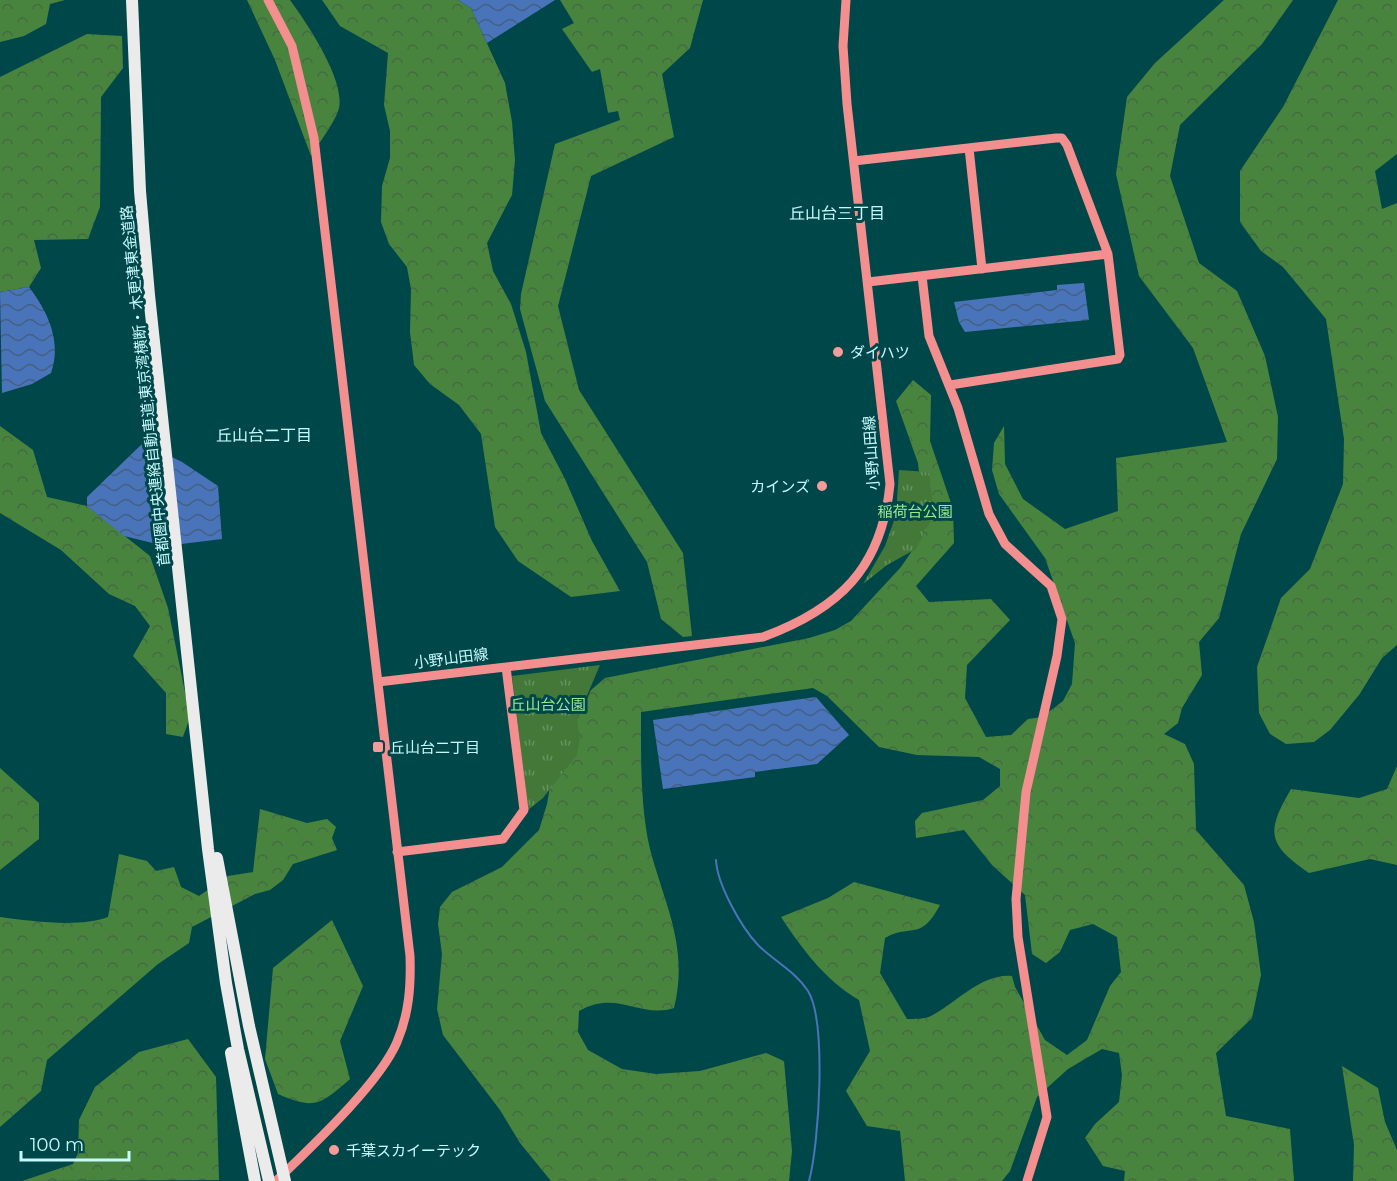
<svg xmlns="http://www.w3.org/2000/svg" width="1397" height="1181" viewBox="0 0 1397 1181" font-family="Montserrat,'Noto Sans JP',sans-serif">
  <defs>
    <pattern id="forest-crowns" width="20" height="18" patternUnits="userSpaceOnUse" patternTransform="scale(1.5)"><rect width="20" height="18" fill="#49843e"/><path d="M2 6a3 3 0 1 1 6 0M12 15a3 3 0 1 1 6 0" fill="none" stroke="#436a44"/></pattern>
    <pattern id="park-tufts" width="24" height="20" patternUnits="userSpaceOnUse" patternTransform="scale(1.5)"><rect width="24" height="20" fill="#437839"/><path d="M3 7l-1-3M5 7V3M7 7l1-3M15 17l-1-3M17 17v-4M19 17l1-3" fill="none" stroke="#659360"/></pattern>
    <pattern id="water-waves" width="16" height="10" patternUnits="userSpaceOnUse" patternTransform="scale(1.5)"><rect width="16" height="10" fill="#4a74ba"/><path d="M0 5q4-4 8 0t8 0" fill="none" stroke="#436083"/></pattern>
  </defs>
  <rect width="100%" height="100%" fill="#00474a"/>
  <path fill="url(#forest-crowns)" d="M0,0h65l-15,4 -4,20 -22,12 -24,6z
    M247,0h43c16,22 55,79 49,108 -3,13 -21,36 -28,48l-36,-96z
    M322,0h136l13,8 34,75 7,39 3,38 -3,35 -25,48 6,28 18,33 15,48 15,81 24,46 27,62 28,50 -49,6 -53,-36 -23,-34 -14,-93 -22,-29 -29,-21 -16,-19 -4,-33 1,-43 -4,-22 -18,-23 -8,-22 1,-36 8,-28v-27l-6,-26 4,-52 -48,-27z
    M560,0h143l-13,48 -28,26 12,63 -83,39 -33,130 21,84 104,163 9,83 -9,1 -22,-18 -14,-57 -102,-161 -25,-92 1,-15 34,-150 65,-24 -2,-9 -10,2 -8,-44 -8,3 -30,-43 12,-6z
    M1224,0h69l-31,44 -82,81 -10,51 29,87 38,28 28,65 13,61 -1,42 -36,75 -22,84 -20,24 3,33 -20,33 -4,15 -14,11 21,10 9,20 2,66 48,55 10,37 7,53 -9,43 -36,35 10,63 64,13 4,52h-170l1,-10 -22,-5 -18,-28 10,-14 24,-22 3,-27 -3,-22 -17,-4 -34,20 -31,28 -27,74 -8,10h-97l-5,-50 -33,-5 -21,-35 24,-40 -11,-51c-33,-19 -57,-51 -78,-83l47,-19 26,-16 86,23c-20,37 -28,18 -55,33l-5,35 27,46c8,0 18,0 24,-3 25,-13 51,-43 81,-40l3,11 30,53 22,15 20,-15 23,-54 11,-14 -4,-35 -24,-13 -23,6 -10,22 -14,11 -14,-9 -7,-59 -33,-30 -28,-35 -48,8 -1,-17 7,-8 61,-13 17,-14v-17l-21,-12 -62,-2 -38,-8 -52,-51 -14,-8 -172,24c0,42 -1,95 9,137 15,57 39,98 24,159 -34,11 -57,-19 -95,3l-1,21 10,18 34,19 34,5 44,-3 66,-18 18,8 8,90 -3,30h-238l-31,-38 -20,-33 -57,-75 -6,-26 5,-55 -4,-30 2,-17 12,-15 50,-25 37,-37 8,-26 6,-35 38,-79 14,-12 204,-40 26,-8 16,-9 50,-54 24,-35 -7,-69 -22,-62 17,-21 18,15 -1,46 23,68 1,34 -38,43 13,16 62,-3 19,21 -43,45 -2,33 21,39 25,-2 17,-16 14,-2 21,-16 9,-17 3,-41 -30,-85 -46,-64 -7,-24 2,-27 10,-17 1,38 18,35 42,30 53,-18 -2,-53 111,-16 -34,-94 -54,-72 -23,-102 11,-77 28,-34z
    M1338,0h59v154l-22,17 7,38 15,-6v442l-15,13 -23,37 -29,35 -16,12 -28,2 -16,-10 -11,-21 -2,-46 24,-69 29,-29 33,-85 1,-45 -18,-120 -43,-52 -22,-16 -21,-29v-51l43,-64z
    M87,34l35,2 1,32 -22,29 -1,110 -12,32 -54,1 7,28 -12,19 -29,5v-215z
    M0,426l33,24 14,47 40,9 63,50 18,52 22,109 -7,20 -17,-3v-41l-33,-37 17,-30 -15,-20 -26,-12 -48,-44 -61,-37z
    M1397,766v99l-27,-6 -61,14c-42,-29 -43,-41 -18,-84l68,9 28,-9z
    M0,768l39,35v36l-39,31z
    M260,809l47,14 20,-4 9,8 -4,11 5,12 -44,14 -10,16 -13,10 -15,4 -63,33 -3,16 -31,21 -111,96 -6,31 -41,36v-210c30,4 80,11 108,0l11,-63 28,7 9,10 18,-4 7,20 18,9 29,-20 25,-4z
    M332,920l31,66 -23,55 10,38c-30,26 -35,31 -72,15l-13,-35 8,-91z
    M188,1039l28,38 3,103 -197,1 51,-17 5,-11 1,-33 16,-33 44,-35z
    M1342,1066l36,22 7,34 12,28v31h-44l1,-36z"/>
  <path fill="url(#park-tufts)" d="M899,470l30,2 5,42 -18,35 -29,16 -24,19 22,-38 11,-31z
    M600,665l-23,54 3,19 -3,17 -34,43 -15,12 -16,-134z"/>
  <path fill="url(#water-waves)" d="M458,0h97l-68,43 -16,-35z
    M1084,283l5,37 -124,12 -6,-10 -5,-20 103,-12v-5z
    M29,287c19,25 33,55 22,86l-19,11 -30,9 -2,-101z
    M143,443l39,19 36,24 4,53 -57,7 -41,-10 -37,-30v-9z
    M816,697l33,38 -32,29 -62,8v5l-92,12 -10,-69z"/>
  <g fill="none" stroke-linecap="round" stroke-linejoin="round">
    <path stroke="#4a74ba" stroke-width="2" d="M716,860c1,24 25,67 42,85 16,16 37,26 50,46 19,31 11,154 1,190"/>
    <path stroke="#f38f8e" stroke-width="9" d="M268,0l24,46 22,92 96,818c1,30 -1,58 -13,86 -18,42 -87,106 -121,139
      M969,148l13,121
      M854,161l202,-23h6l5,7 41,109 12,101 -2,4 -168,26
      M922,276l7,60 29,72 31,106 16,30 46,42 11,33 -5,37 -31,136 -10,107 2,38 29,180 -20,64
      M868,282l240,-28
      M378,682l385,-45c76,-28 119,-69 127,-153l-43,-380 -4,-58 3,-46
      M397,852l106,-13 21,-29 -18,-143"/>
    <path stroke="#ebebeb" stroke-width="12" d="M132,0l8,191 9,104 59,554 18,134 12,66 31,132
      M217,858l32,168 36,155
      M231,1053l24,128"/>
  </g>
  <g fill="#f59b9a" stroke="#00474a" stroke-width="2">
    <circle cx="838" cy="352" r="6"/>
    <circle cx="822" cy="486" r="6"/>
    <rect x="372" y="741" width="12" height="12" rx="3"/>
    <circle cx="334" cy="1150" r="6"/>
  </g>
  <g text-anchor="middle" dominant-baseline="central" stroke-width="6" stroke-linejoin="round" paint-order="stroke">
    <g font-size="15" fill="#c7fafd" stroke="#00474a" text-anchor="start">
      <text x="850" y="352">ダイハツ</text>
      <text x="810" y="486" text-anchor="end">カインズ</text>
      <text x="390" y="747">丘山台二丁目</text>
      <text x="346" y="1150">千葉スカイーテック</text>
    </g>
    <g font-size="15" fill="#c7fafd" stroke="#00474a">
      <text transform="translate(145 386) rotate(-96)">首都圏中央連絡自動車道;東京湾横断・木更津東金道路</text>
      <text transform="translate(871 453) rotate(-94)">小野山田線</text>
      <text transform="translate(451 658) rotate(-7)">小野山田線</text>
    </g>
    <g font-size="15" fill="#9aea8b" stroke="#00474a">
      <text x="915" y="511">稲荷台公園</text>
      <text x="548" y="704">丘山台公園</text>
    </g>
    <g font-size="16" fill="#c7fafd" stroke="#00474a">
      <text x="837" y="213">丘山台三丁目</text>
      <text x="264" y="435">丘山台二丁目</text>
    </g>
  </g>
  <path d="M21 1151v9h108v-9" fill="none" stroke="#c7fafd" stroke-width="3"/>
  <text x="30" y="1151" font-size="18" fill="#c7fafd" stroke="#00474a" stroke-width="4.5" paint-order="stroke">100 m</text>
</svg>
